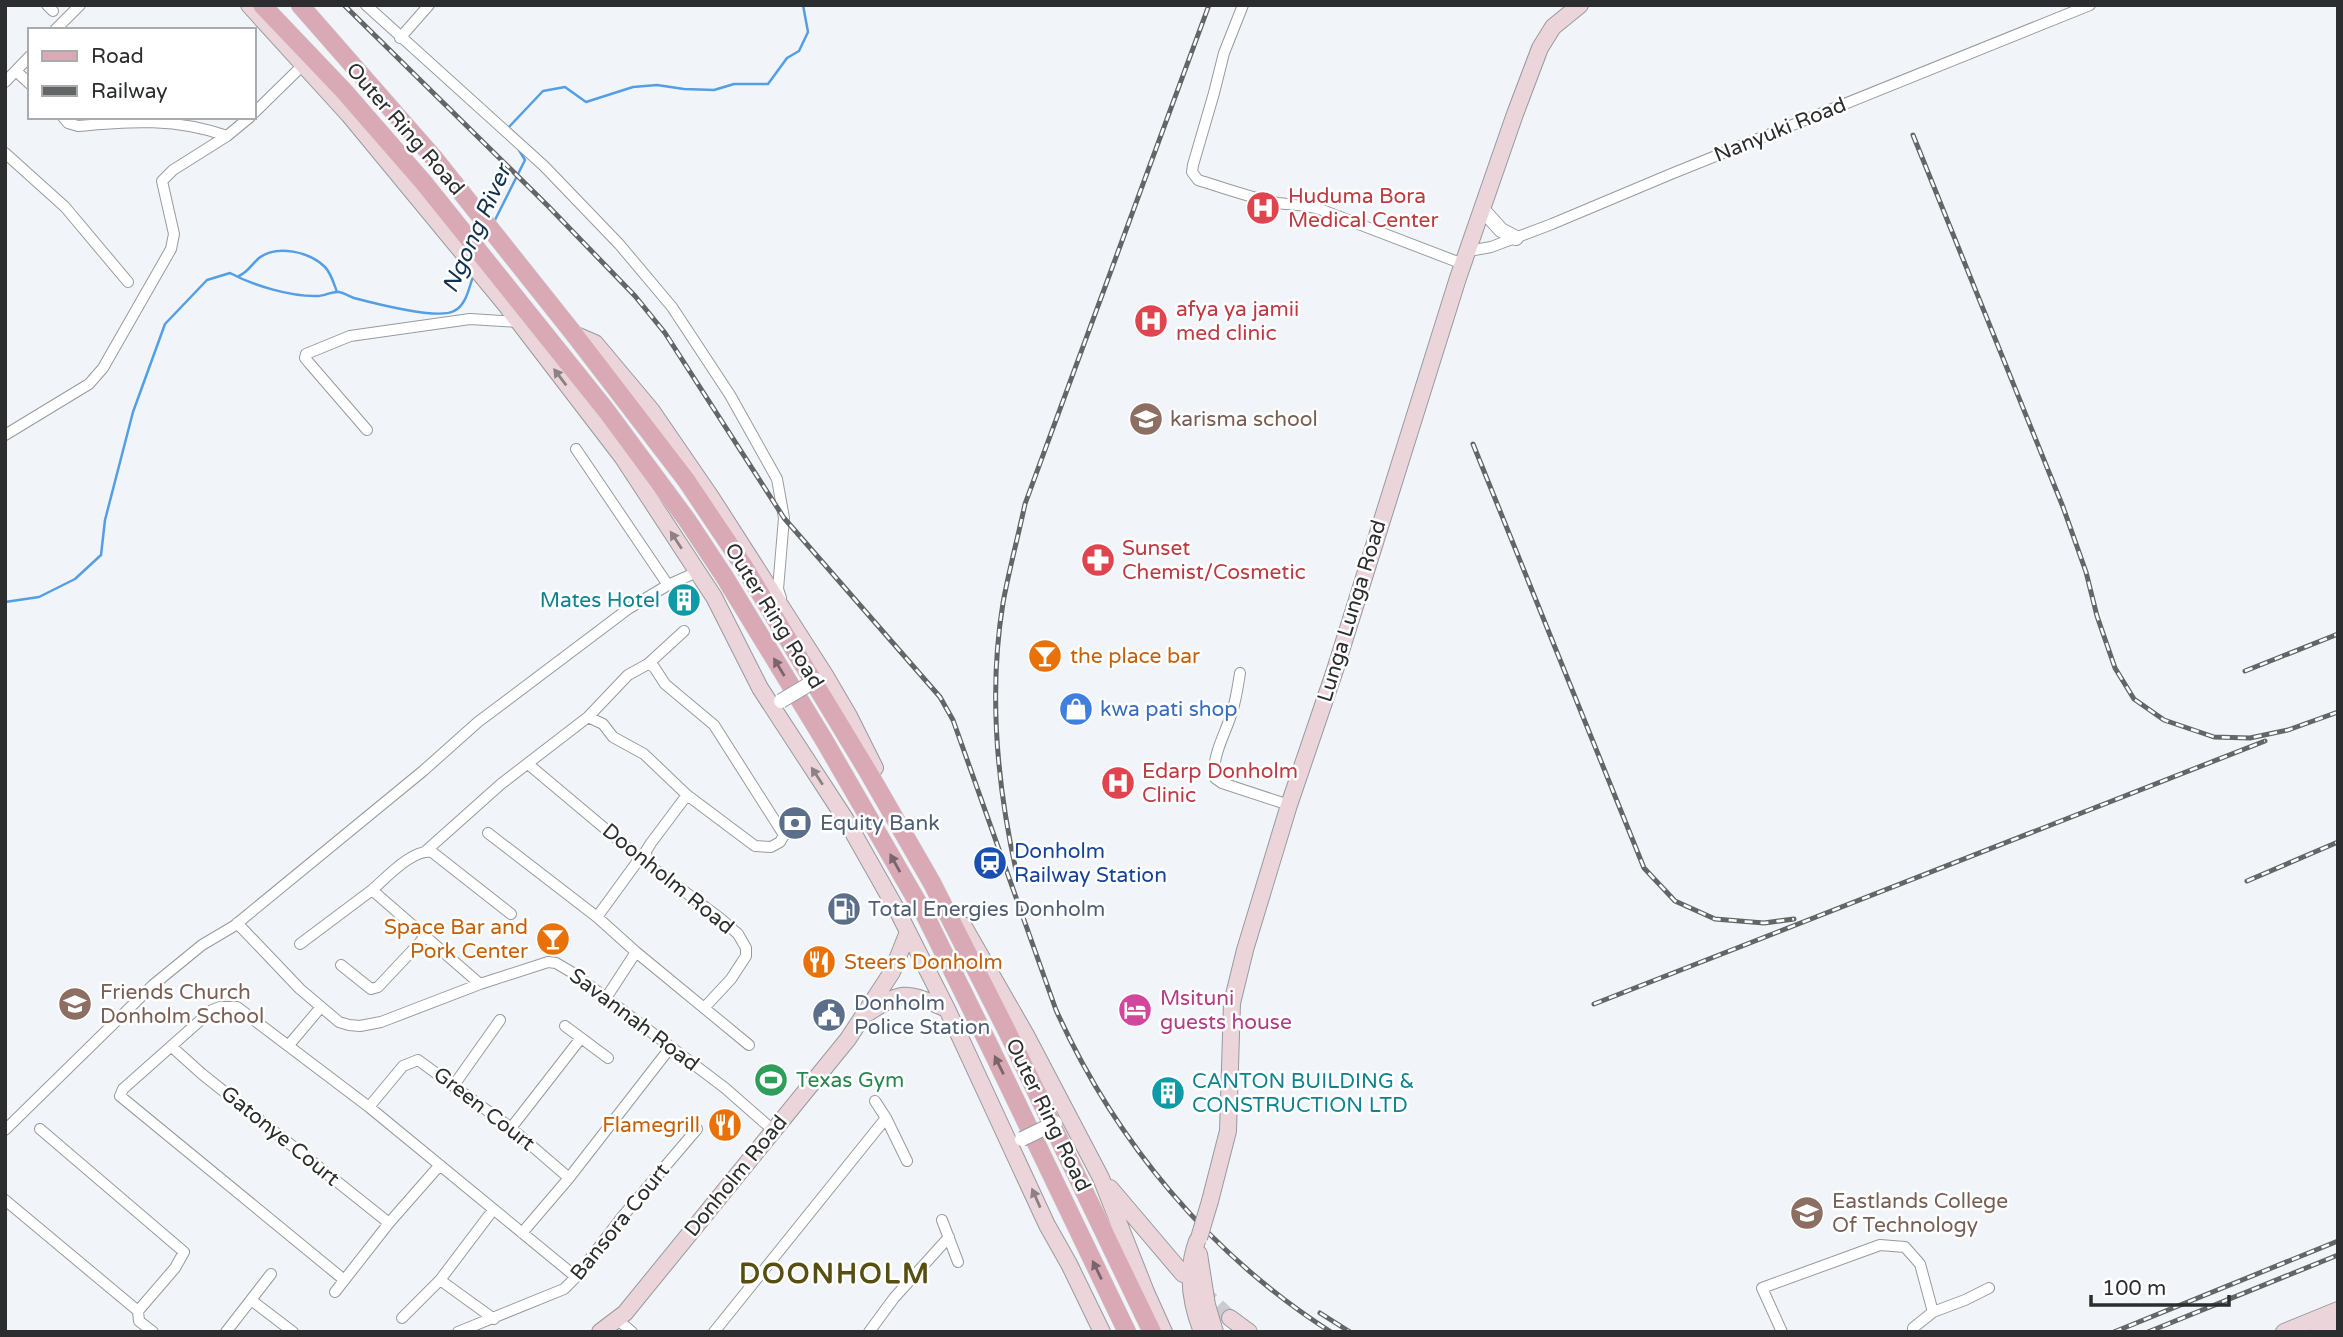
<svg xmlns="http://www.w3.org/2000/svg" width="2343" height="1337" viewBox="0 0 2343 1337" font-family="'Varela Round',sans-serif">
  <rect width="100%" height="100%" fill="#f1f5f9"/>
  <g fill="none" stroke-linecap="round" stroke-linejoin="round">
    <path stroke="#539ee5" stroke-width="2.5" d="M507,129l36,-38 22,-4 21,15 47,-15 24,-2 27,4 30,1 20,-6h34l19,-26 12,-7 9,-19 -5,-27
      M494,222l31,-62 -6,-10
      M239,276c9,-4 13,-12 20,-18 18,-14 51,-6 66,9 6,6 9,17 12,25
      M5,602l34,-5 36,-18 26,-24 4,-35 28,-108 32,-88 42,-44 23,-7c22,12 61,24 88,23 7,0 14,-5 21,-4 5,1 10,4 15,6 19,5 84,22 100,13 13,-6 15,-25 20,-37"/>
    <path stroke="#c9cdd0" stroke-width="16" stroke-dasharray="16 8" stroke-linecap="butt" d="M1200,1290l30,28"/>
    <g stroke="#979a9e" stroke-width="12">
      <path id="minor" d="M47,5l6,6
        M366,5l178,161 75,78 53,63 58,88 47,84 7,39 -6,71 3,9
        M1243,5l-19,48 -10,40 -21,72 -1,7 6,8c26,8 53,18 80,23 15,2 29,2 44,7l141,54
        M55,30l25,-25
        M400,38l29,-33
        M16,71l14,13
        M5,82l25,-26
        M254,113l50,-49
        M63,117l5,6 10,3c52,-5 99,-8 149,10l23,-19
        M5,153l60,54 63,75
        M1469,251l22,-4 61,-23 119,-50 419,-169
        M367,430l-57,-66 -5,-6 1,-4 44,-18 120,-17 49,3
        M5,435l84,-51 14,-16 68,-119 3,-15 -12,-53 11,-11 54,-34
        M576,449l92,136
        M648,664l36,-33
        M1240,673c-2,13 -4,27 -8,39 -6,21 -21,44 -17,66l7,5 67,22
        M528,764l112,94 81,61 17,15 8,14v8l-15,23 -27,29
        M488,833l109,84 39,35 -30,46
        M427,850l74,-66 87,-67 40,-42 20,-11 6,3 11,17 49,41 70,110 -4,7 -9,5 -16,-1 -68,-51 -43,-41 -31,-17 -10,-13 -15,-7
        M647,862l-1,-11 5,-8 36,-48
        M597,917l43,-59
        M237,923l63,66 39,33 10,3 11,1 21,-4 99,-38 68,-22 8,1 17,10 152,115 49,43
        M300,944l72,-54
        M636,952l113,93
        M341,965l30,24 7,-2 47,-50
        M480,984l-108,-94c14,-12 41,-42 60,-38l79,62
        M565,1026l43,32
        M288,1046l33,-39
        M172,1047l30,27 187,149
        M454,1085l46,-65
        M875,1101l11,17 21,43
        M369,1107l34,-41 15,-6 93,68 58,50
        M511,1128l70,-90
        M40,1129l144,123 -9,16 -37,43 1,10 14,11
        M5,1130l148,-145 49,-40 32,-19 189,-155 55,-49 150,-113 40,-24 29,-13
        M5,1200l133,111
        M942,1220l16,42
        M522,1233l47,-55 101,-130
        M343,1279l-223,-183 3,-7 89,-79 8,-3h17l132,100 207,170
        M440,1280l54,39
        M335,1292l54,-69 50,-57
        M251,1300l42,32
        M402,1318l38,-38 53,-70
        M618,1320l14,12
        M226,1332l45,-58
        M458,1332l106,-43 12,-12 46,-60 75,-88
        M714,1332l172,-214
        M869,1332l25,-34 55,-61
        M1782,1332l-20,-44 118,-43 25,2 15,17 13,48
        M1913,1332v-4l20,-16 32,-12 24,-12"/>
    </g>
    <g stroke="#979a9e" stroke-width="16">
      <path id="tertiary" d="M1483,210l18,20 15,8"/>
    </g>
    <g stroke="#979a9e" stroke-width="18">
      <path id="secondary" d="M249,5l100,110 156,189 118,154 91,139 46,91 86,132 52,92 49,97 100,216 22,39 33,68
        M574,334l21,9 57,68 59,86 114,178 24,41 26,52
        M963,925l63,110 75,143 45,114 18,40
        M868,1013c37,-25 40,-20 79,-4
        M1110,1188l73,86
        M1210,1201l18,-70 4,-128 13,-53 44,-145 46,-135 123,-392 57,-164 25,-66 13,-21 27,-22
        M1197,1241c-11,30 -7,61 5,91
        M1199,1254l8,51 8,27
        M1230,1318l19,14
        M600,1332l25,-19 223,-274 44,-67 16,-40
        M2284,1332l54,-22
        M2319,1332l19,-8"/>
    </g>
    <g stroke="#d0d1d1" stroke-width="19">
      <path id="primary" d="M262,5l81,85 81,93 181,226 82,111 37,56 100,164 101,175 66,134 136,283
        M300,5l134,153 140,176 112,146 57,85 124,205 65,113 75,148 145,301"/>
    </g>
    <use href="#minor" stroke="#fff" stroke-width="10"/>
    <use href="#tertiary" stroke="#fff" stroke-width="14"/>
    <use href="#secondary" stroke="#ecd5da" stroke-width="16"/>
    <use href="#primary" stroke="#d9aab6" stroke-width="18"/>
    <g stroke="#636667" stroke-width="5">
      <path id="rail" d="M344,5l204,201 87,90 30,37 119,185 156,179 13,23 103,290c59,131 154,245 275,322
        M1913,135l150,372 23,65 11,44 18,52 19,31 30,21 50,17 36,1 38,-8 50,-18
        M1473,444l171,424 31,33 40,18 49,4 30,-4
        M2245,671l93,-37
        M1017,875c-20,-89 -29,-181 -14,-272 6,-33 15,-66 22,-99l184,-499
        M2247,881l91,-39
        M1594,1004l671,-263
        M1320,1313l30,19
        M2114,1332l224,-91
        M2148,1332l190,-77"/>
    </g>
    <use href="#rail" stroke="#fff" stroke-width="2.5" stroke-dasharray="8" stroke-linecap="butt"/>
    <g stroke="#979a9e" stroke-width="16" stroke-linecap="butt">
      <path id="tertiary-bridge" d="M781,701l35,-21
        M1022,1139l33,-16"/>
    </g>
    <g stroke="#979a9e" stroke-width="18" stroke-linecap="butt">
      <path id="secondary-bridge" d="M1199,1238l11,-37"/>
    </g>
    <use href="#tertiary-bridge" stroke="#fff" stroke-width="14"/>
    <use href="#secondary-bridge" stroke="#ecd5da" stroke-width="16"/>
  </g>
  <defs><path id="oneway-solid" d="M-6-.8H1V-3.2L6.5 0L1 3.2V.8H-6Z" transform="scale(1.75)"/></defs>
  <g fill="#8c8184">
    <use href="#oneway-solid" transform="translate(560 377) rotate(-127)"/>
    <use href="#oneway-solid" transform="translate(676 540) rotate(-123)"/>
    <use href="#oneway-solid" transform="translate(817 776) rotate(-123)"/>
    <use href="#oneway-solid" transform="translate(1036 1198) rotate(-114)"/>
  </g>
  <g fill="#79656b">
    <use href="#oneway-solid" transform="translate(779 667) rotate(-121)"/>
    <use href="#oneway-solid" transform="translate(895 863) rotate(-119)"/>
    <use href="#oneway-solid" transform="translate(999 1065) rotate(-116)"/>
    <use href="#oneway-solid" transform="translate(1097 1270) rotate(-116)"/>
  </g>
  <defs>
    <g id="hospital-disc" transform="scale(1.75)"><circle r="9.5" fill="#e0444e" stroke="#fff"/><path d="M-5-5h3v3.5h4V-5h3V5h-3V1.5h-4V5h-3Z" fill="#fff"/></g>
    <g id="school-disc" transform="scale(1.75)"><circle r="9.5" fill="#8d6e63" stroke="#fff"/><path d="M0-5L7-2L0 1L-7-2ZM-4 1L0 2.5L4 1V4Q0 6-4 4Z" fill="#fff"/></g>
    <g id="pharmacy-disc" transform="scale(1.75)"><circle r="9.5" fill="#e0444e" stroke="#fff"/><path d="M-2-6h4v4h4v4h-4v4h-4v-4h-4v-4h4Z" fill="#fff"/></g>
    <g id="building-disc" transform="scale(1.75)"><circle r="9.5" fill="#0f9aa8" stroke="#fff"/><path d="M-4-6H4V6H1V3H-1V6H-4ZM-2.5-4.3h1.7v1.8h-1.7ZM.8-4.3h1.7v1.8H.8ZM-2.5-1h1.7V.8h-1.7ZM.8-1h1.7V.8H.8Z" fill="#fff"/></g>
    <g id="bar-disc" transform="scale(1.75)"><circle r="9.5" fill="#e8710a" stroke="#fff"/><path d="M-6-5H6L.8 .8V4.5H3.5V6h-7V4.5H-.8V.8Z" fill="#fff"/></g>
    <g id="shop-disc" transform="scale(1.75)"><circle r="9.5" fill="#3f7fe0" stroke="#fff"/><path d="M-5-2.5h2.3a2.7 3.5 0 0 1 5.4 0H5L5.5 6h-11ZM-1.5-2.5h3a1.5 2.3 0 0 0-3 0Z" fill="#fff"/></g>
    <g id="bank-disc" transform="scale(1.75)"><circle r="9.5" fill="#5c6f8a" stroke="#fff"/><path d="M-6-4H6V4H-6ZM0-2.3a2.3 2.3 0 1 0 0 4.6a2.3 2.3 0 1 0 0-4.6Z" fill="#fff"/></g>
    <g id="station-disc" transform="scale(1.75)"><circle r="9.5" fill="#1a4fb4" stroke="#fff"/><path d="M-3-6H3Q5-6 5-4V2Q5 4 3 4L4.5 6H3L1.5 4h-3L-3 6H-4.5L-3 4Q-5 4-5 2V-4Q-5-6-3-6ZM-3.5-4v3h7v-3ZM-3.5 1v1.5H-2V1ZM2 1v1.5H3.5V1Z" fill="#fff"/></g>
    <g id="fuel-disc" transform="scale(1.75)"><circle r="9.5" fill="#5c6f8a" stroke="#fff"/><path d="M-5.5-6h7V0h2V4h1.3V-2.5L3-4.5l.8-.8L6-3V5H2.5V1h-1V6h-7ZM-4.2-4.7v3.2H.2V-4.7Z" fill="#fff"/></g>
    <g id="restaurant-disc" transform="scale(1.75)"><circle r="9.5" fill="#e8710a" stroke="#fff"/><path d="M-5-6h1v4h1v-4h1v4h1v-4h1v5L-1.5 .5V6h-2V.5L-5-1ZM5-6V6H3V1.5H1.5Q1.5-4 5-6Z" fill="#fff"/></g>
    <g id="hotel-disc" transform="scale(1.75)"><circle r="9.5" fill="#d1479c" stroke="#fff"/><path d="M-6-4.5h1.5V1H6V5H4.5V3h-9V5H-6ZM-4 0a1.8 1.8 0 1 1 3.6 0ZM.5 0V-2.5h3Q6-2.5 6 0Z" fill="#fff"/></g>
    <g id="civic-disc" transform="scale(1.75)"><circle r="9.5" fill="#5c6f8a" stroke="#fff"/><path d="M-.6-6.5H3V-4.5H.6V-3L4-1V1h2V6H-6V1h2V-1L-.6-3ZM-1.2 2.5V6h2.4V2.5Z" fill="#fff"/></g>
    <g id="stadium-disc" transform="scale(1.75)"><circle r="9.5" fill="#2e9e5b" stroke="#fff"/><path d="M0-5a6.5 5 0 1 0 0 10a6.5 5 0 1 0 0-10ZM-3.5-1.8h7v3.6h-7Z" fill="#fff"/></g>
    <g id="university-disc" transform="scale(1.75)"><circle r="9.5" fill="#8d6e63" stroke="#fff"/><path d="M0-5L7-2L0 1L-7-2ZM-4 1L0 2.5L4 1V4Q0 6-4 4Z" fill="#fff"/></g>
  </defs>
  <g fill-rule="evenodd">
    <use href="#hospital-disc" x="1263" y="208"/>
    <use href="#hospital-disc" x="1151" y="321"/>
    <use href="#school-disc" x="1146" y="419"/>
    <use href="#pharmacy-disc" x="1098" y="560"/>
    <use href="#building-disc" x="684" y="600"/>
    <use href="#bar-disc" x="1045" y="656"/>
    <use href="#shop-disc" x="1076" y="709"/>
    <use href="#hospital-disc" x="1118" y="783"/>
    <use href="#bank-disc" x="795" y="823"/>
    <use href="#station-disc" x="990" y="863"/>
    <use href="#fuel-disc" x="844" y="909"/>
    <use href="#bar-disc" x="553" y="939"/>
    <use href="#restaurant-disc" x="819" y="962"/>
    <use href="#school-disc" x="75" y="1004"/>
    <use href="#hotel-disc" x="1135" y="1010"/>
    <use href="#civic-disc" x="829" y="1015"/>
    <use href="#stadium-disc" x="771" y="1080"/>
    <use href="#building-disc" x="1168" y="1093"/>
    <use href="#restaurant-disc" x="725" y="1125"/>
    <use href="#university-disc" x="1807" y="1213"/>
  </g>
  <g text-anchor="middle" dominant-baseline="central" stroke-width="5" stroke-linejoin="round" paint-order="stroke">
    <g font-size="21" fill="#2b2d2e" stroke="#fff">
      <text transform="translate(405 129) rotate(49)">Outer Ring Road</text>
      <text transform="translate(1780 130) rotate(-22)">Nanyuki Road</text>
      <text transform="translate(1352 611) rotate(-73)">Lunga Lunga Road</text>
      <text transform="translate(774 616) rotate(58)">Outer Ring Road</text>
      <text transform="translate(668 879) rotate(39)">Doonholm Road</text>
      <text transform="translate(634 1020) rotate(37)">Savannah Road</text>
      <text transform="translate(484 1109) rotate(38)">Green Court</text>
      <text transform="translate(1048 1115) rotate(64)">Outer Ring Road</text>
      <text transform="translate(280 1136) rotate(39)">Gatonye Court</text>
      <text transform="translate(736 1176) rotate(-51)">Donholm Road</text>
      <text transform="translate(620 1222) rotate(-51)">Bansora Court</text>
    </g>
    <g font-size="21" fill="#be3a42" stroke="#fff" text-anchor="start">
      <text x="1288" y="196">Huduma Bora<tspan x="1288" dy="24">Medical Center</tspan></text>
      <text x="1176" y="309">afya ya jamii<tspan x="1176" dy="24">med clinic</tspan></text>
      <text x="1122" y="548">Sunset<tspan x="1122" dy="24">Chemist/Cosmetic</tspan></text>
      <text x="1142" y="771">Edarp Donholm<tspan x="1142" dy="24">Clinic</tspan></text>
    </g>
    <g font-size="21" fill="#785e54" stroke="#fff" text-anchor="start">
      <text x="1170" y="419">karisma school</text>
      <text x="100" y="992">Friends Church<tspan x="100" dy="24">Donholm School</tspan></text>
      <text x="1832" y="1201">Eastlands College<tspan x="1832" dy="24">Of Technology</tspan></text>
    </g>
    <g font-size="21" fill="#0d838f" stroke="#fff" text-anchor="end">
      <text x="660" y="600">Mates Hotel</text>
      <text x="1192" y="1081" text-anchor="start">CANTON BUILDING &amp;<tspan x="1192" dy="24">CONSTRUCTION LTD</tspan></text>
    </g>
    <g font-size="21" fill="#c56008" stroke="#fff" text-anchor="start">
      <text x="1070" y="656">the place bar</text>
      <text x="528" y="927" text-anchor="end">Space Bar and<tspan x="528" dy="24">Pork Center</tspan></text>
      <text x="844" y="962">Steers Donholm</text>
      <text x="700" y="1125" text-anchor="end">Flamegrill</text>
    </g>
    <g font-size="21" fill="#366cbe" stroke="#fff" text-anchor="start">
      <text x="1100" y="709">kwa pati shop</text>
    </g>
    <g font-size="21" fill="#4e5e75" stroke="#fff" text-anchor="start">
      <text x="820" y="823">Equity Bank</text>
      <text x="868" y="909">Total Energies Donholm</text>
      <text x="854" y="1003">Donholm<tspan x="854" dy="24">Police Station</tspan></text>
    </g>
    <g font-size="21" fill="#164399" stroke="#fff" text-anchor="start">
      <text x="1014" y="851">Donholm<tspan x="1014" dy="24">Railway Station</tspan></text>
    </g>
    <g font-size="21" fill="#b23c85" stroke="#fff" text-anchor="start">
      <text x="1160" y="998">Msituni<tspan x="1160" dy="24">guests house</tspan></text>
    </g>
    <g font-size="21" fill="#27864d" stroke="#fff" text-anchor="start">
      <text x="796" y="1080">Texas Gym</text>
    </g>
    <g font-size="23" font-style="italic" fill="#12324e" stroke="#fff">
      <text transform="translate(477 229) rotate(-66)">Ngong River</text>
    </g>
    <g font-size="28" font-weight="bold" letter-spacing="2" fill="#564f11" stroke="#fff">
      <text x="835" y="1274">DOONHOLM</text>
    </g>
  </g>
  <rect width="2343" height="1337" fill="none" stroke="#2b2d2e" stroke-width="14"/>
  <rect x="28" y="28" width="228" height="91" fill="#ffffff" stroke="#aaabab" stroke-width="2"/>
  <rect x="42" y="51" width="35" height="10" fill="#d9aab6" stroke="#aaabab" stroke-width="2"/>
  <text x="91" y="63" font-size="21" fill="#2b2d2e">Road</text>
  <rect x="42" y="86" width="35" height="10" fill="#636667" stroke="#aaabab" stroke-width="2"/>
  <text x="91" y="98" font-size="21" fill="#2b2d2e">Railway</text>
  <path d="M2091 1295v10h138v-10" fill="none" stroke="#2b2d2e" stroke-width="3.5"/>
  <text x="2102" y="1295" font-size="21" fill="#2b2d2e" stroke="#ffffff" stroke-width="5" paint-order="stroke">100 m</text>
</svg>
